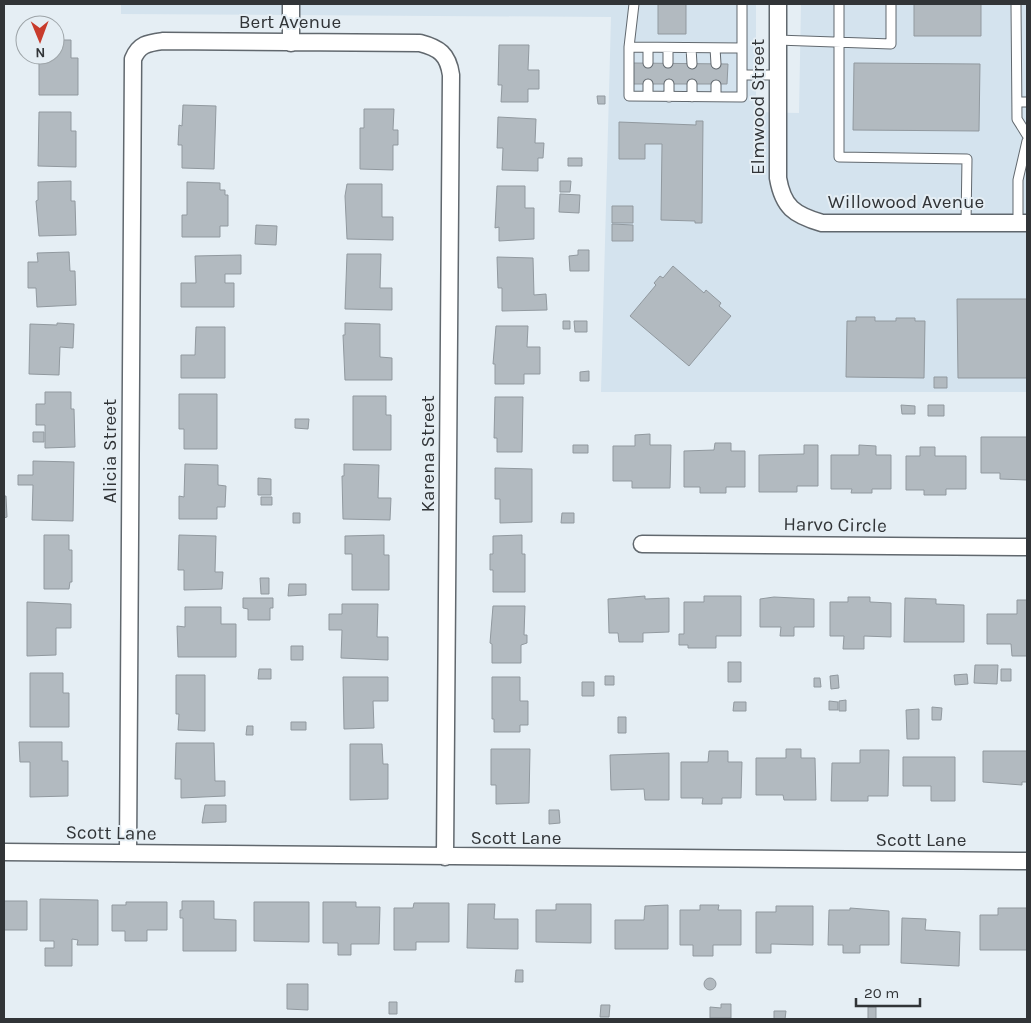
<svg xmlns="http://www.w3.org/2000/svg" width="1031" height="1023" viewBox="0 0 1031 1023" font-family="Karla,sans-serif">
  <rect width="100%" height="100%" fill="#e5eef4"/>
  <path fill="#d4e3ee" d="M121,4h635v108l43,1 2,-109h226v388h-426l10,-375 -490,-3z"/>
  <path fill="#b2bac0" stroke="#91999f" d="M658,4h28v30h-28z
    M914,4h67v32h-67z
    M55,40h16v18h7v37h-39v-40h16z
    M499,45h30l-1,25h11v19h-11v13h-27l1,-17h-4z
    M633,63l95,1 -1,20h-94z
    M854,63l126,1 -1,67 -126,-1z
    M597,96h8v8h-7z
    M183,105l33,1 -2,63 -32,-1v-23h-4l1,-20 3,1z
    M364,109h30l-1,21h5v15h-5v25l-33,-1v-41h4z
    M39,112h32v19h5v36l-38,-1z
    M498,117l38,2 -1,24h9l-1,15h-5v13l-36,-1 1,-22h-6z
    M696,121h7l-1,102h-7v-2l-34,-1 1,-76h-17v15h-26v-37l77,3z
    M568,158h14v8h-14z
    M71,181v20h4l1,34 -37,1 -3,-35 2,-1v-18z
    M560,181h11l-1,11h-10z
    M187,182l33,1v7h5v5h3v31h-8v11h-38v-22h5z
    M347,184h35v33h11v23l-46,-1 -2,-43z
    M497,186h28v22h9v31l-35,2v-14l-4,1z
    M560,194l20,1 -1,18 -20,-1z
    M612,206h21v17h-21z
    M612,224l21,1v16h-21z
    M256,225l21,1 -1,19 -21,-1z
    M578,250h11v21h-19l-1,-15 9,-1z
    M69,252l1,19h5l1,34 -39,2 -1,-19h-8v-26h10l-1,-9z
    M347,254h34l-1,34h12v22l-47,-1z
    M241,255v19h-16v9h9v24h-53v-24h15l-1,-27z
    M497,257l36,1 1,37 12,-1 1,16 -45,1v-23h-4z
    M673,266l31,27 2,-3 15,13 -2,3 12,10 -42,50 -59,-50 26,-31 -2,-2 6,-7 3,2z
    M957,299h70v79h-69z
    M856,317h19v4h21v-3h19v3h10l-1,57 -78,-1 1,-56h9z
    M563,321h7v8h-7z
    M574,321h13v11h-12z
    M57,323l17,1 -1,24 -13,-1 -1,28 -30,-1 1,-50 27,1z
    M345,323l35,1v33l12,1v22h-47l-2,-45h2z
    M496,326h32l-1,21h13v27h-16v10h-29v-20h-2z
    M196,327h29v51h-44v-23h14z
    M589,371v10h-9v-9z
    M934,377h13v11h-13z
    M45,392h26v17h3l1,38 -30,1v-23h-9v-21h9z
    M179,394h38v55h-33v-20h-5z
    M353,396h33v19h5v35h-38z
    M495,397h28l-1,55h-25v-14h-3z
    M901,405l14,1v8h-13z
    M928,405h16v11h-16z
    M295,419h14l-1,10 -13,-1z
    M33,432h11v10h-11z
    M650,434v11h21l-1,43h-38v-7h-19v-35h22v-11z
    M981,437h46v43l-27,-1v-6h-19z
    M715,443h16v8h14v36h-19v6h-26v-6h-16v-36l30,-1z
    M573,445h15v8h-15z
    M804,445h14v41h-21v6h-38v-37l45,-1z
    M859,445l17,1v9h15v34h-19v4h-21l1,-4h-21v-34h28z
    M920,447h15v9h31v33h-20v6h-22v-5h-18v-34h14z
    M33,461l41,1 -1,59 -41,-1 1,-35h-15v-10h15z
    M185,464l33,1v20l8,1 -1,21h-8v12h-38v-23l5,1z
    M344,464l35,1 -1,33h13l-1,22 -47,-1 -1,-43h2z
    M495,468l37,1v53l-32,1v-24h-5z
    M258,478l13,1v16h-13z
    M4,496h2l1,21 -3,1z
    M261,497h11v8h-11z
    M293,513h7v10h-7z
    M562,513h12v10h-13z
    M44,535h25v15h3v32h-2l-1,7h-25z
    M179,535l37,1 -1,36h8l-1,17 -38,1v-20h-6z
    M384,535v20h5v35h-37v-36h-7v-18z
    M522,535v19h3v38h-32v-22h-3v-16h3v-18z
    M260,578h9v16h-8z
    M289,584h17v11l-18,1z
    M645,596v3l24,-1v34l-26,1v9h-24l-1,-9h-9l-1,-34z
    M704,596h37v40h-25v12h-28v-3h-9v-11h5v-32h20z
    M774,597l40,2v28h-20v9h-14l1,-9h-21v-28z
    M848,597h22v5l21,1v34l-27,-1v13h-21l1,-13h-14v-34h18z
    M243,598h30v10h-3v12h-22v-11l-5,-1z
    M905,598l31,1v5l28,1v37h-60z
    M1017,600h10v56h-15l-1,-12h-24v-30h30z
    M27,602l44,2v24h-15v27l-29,1z
    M342,604h36l-1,33h11v23l-47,-2 1,-28h-13v-16h13z
    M493,606h32l-1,29h3v8l-6,2v18h-29v-19l-2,-1z
    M185,607h36v17h15v33h-58l-1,-31 8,1z
    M291,646h12v14h-12z
    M728,662h13v20h-13z
    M975,665h23l-1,19 -23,-1z
    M259,669h12v10h-13z
    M1001,669h10v12h-10z
    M30,673h33v20h6v34h-39z
    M967,674l1,10 -13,1 -1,-10z
    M176,675h29v56l-27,-1 1,-16h-3z
    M838,675l1,13 -8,1 -1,-13z
    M605,676h9v9h-9z
    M343,677h45v24h-15l1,27 -30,1z
    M492,677h28v24h8v24h-8v7h-26v-13h-2z
    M814,678h6l1,9h-7z
    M582,682h12v14h-12z
    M846,700v11h-7v-10z
    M829,701l9,1v8h-9z
    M734,702h12v9h-13z
    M932,707l10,1 -1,12h-9z
    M919,709v30h-12l-1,-29z
    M618,717h8v16h-8z
    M291,722h15v8h-15z
    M247,726h6v9h-7z
    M19,742h43v19h6v35l-38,1v-35h-10z
    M176,743h38l1,38h10v15l-44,2v-19h-6z
    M350,744h32l1,20h5v35l-38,1z
    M491,749h39l-1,54 -33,1v-19h-5z
    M786,749h15v9h14l1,42h-32l-1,-5h-27v-37h30z
    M860,750h29l-1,46h-20v5h-37l1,-38h28z
    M709,751h19v11h14l-1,36h-19v6h-20l1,-6h-22v-36h27z
    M983,751h44v31h-5v3l-39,-3z
    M669,753v47h-24l-1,-11 -33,1 -1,-35z
    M903,757h52v44h-24v-15h-28z
    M205,805h21v17l-24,1z
    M549,810h10l1,13 -11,1z
    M40,899l58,1v45h-21l1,-5 -6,-1v27h-27v-18h9v-7h-14z
    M4,901h23v29h-23z
    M182,901h32v18l22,1v31h-53v-33h-3v-8h2z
    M126,902h41v28h-20v11h-22v-10h-13v-26h14z
    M254,902h55v40l-55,-1z
    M323,902h33v5h24l-1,37h-28v11h-13v-12h-15z
    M414,903h35v39h-33v8h-22v-42h19z
    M468,904h27l-1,15h24v30l-51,-1z
    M556,904h35v39l-55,-1v-32h20z
    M668,905v44h-53v-29h29l1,-14z
    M700,905h19l-1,5h23v35h-28v11h-20v-11h-13v-35h20z
    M776,906h37v39l-42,-1v9h-15v-41h20z
    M850,908l39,3v34h-29v8h-17v-8h-15l1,-35h21z
    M998,908h29v42h-47v-35h18z
    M902,918l24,1 -1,11 35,2 -1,34 -58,-3z
    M516,970h7v12h-8z
    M704 984a6 6 0 1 1 12 0a6 6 0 1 1-12 0Z
    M287,984h21v26l-21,-1z
    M389,1002h8v12h-8z
    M721,1004h10v14h-21v-11l11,1z
    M601,1005h9l-1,12h-9z
    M868,1007h8v12h-8z
    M774,1011h12l-1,8h-11z"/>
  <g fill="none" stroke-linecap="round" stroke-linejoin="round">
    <g stroke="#61686e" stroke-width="11">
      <path id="lane" d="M634,4l-5,43v49l113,1v-93
        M839,4v153l128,2 -1,64
        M1016,4l1,115 10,16
        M777,40l114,4v-40
        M629,47l113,1
        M668,48v15
        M691,48l1,16
        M715,48l1,16
        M648,63v-15
        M742,75h36
        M669,84v13
        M692,84v13
        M716,85v12
        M648,96v-12
        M1017,102h10
        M1018,223v-43l9,-39"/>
    </g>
    <g stroke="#61686e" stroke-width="19">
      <path id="street" d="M778,4v174c5,29 16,37 44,45h205
        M291,43v-39
        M642,544l385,3
        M4,852l1023,9
        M128,853l5,-794c6,-15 15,-16 30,-18l257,2c19,5 28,11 31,32l-6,782"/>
    </g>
    <use href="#lane" stroke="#fff" stroke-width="9"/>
    <use href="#street" stroke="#fff" stroke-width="16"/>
  </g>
  <g text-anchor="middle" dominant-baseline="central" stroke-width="4" stroke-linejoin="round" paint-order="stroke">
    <g font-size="19" fill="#313437" stroke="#e5eef4">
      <text x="290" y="22">Bert Avenue</text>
      <text transform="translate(758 107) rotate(-90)">Elmwood Street</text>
      <text x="906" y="202">Willowood Avenue</text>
      <text transform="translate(110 451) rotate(-90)">Alicia Street</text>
      <text transform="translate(428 454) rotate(-90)">Karena Street</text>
      <text transform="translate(835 525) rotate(1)">Harvo Circle</text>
      <text transform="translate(111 833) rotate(1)">Scott Lane</text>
      <text x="516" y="838">Scott Lane</text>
      <text x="921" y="840">Scott Lane</text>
    </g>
  </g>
  <rect width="1031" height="1023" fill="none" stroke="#313437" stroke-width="10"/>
  <g transform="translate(40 40) rotate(179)"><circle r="24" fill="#e5eef4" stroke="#9da4a8"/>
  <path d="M0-4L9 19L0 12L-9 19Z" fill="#c83b2c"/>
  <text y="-8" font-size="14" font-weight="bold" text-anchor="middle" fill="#313437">N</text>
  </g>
  <path d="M856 998v8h64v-8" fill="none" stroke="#313437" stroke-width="2.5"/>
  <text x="864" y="998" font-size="15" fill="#313437" stroke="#e5eef4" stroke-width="4" paint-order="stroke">20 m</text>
</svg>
